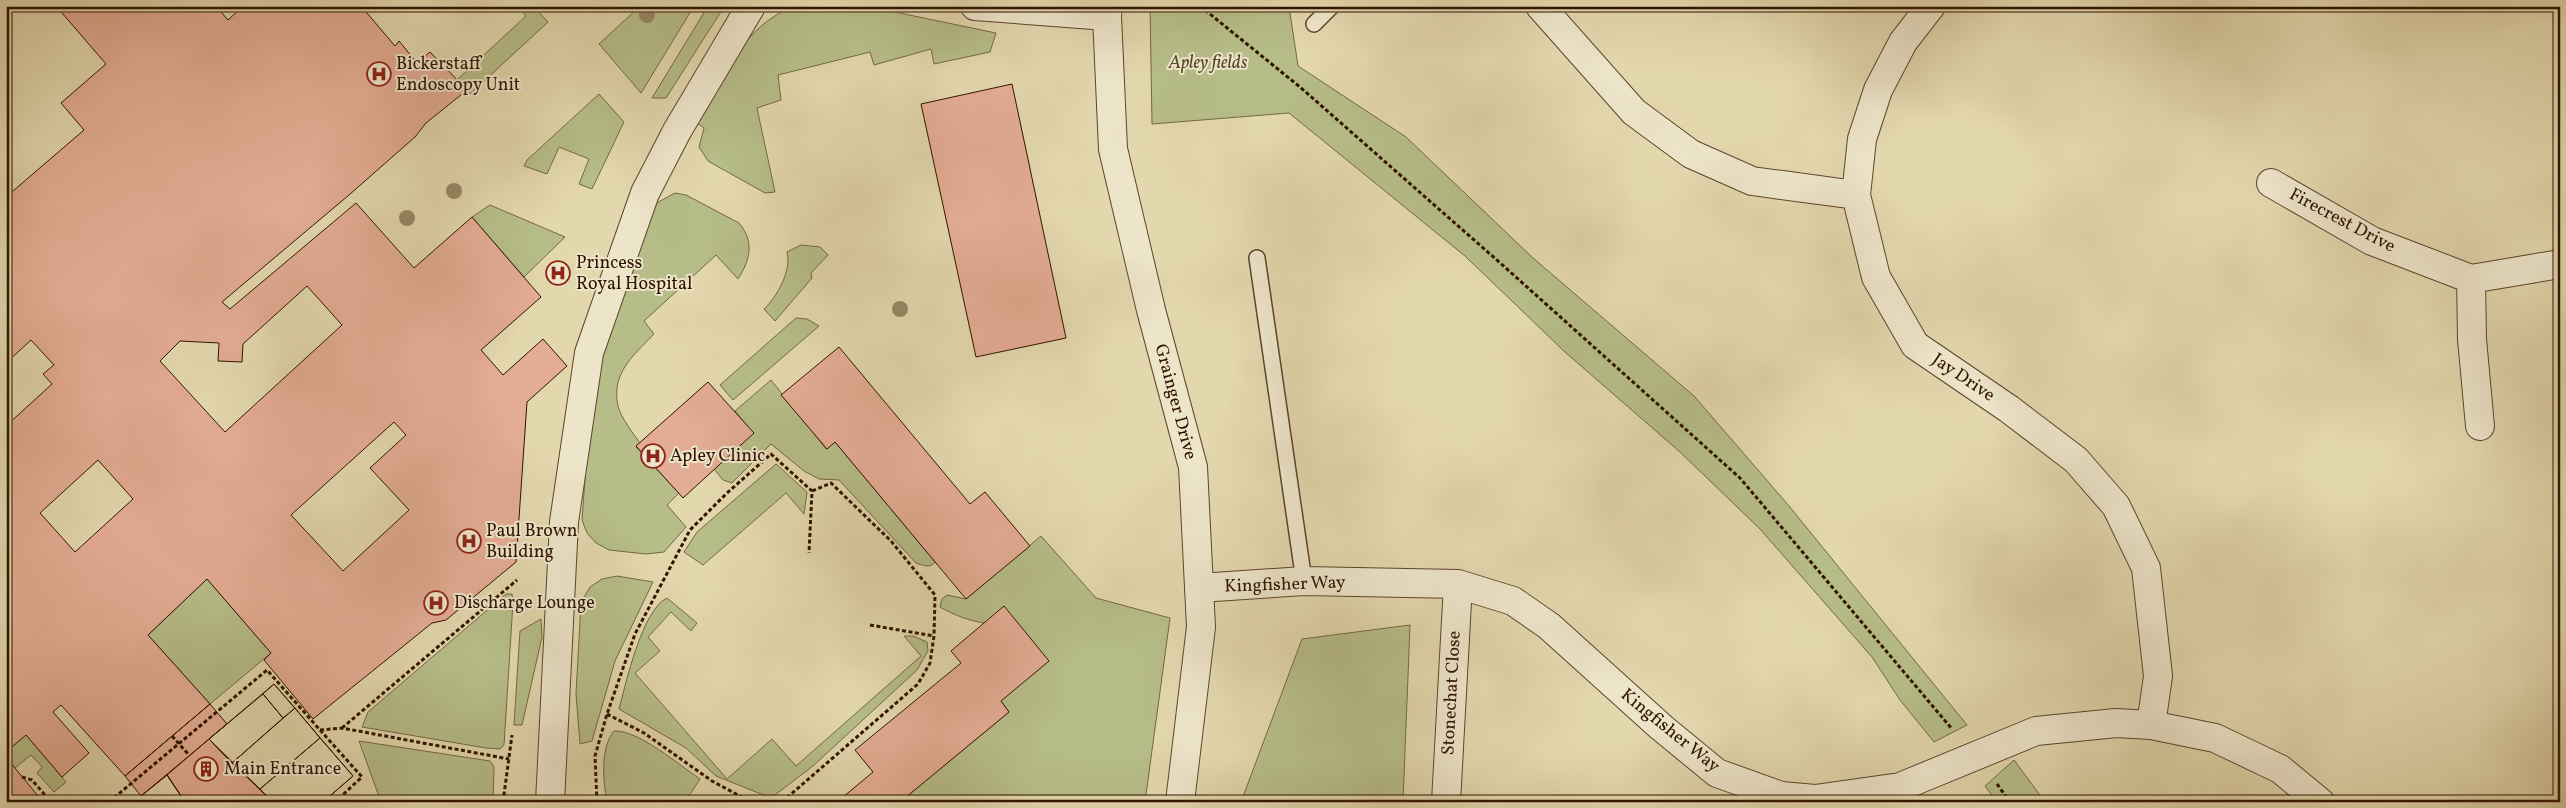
<svg xmlns="http://www.w3.org/2000/svg" width="2566" height="808" viewBox="0 0 2566 808" font-family="Vollkorn,serif">
  <rect width="100%" height="100%" fill="#e3d7ae"/>
  <filter id="stains"><feTurbulence type="fractalNoise" baseFrequency=".004" numOctaves="4"/><feColorMatrix values="0 0 0 0 .2 0 0 0 0 .09 0 0 0 0 .02 0 0 0 .5 -.17"/></filter>
  <radialGradient id="worn" r=".72"><stop offset=".6" stop-color="#630" stop-opacity="0"/><stop offset="1" stop-color="#630" stop-opacity=".3"/></radialGradient>
  <path fill="#b6bd88" stroke="#736844" d="M518,6h15l15,16 -78,72 -12,-15 68,-63z
    M640,6h54l-53,87 -42,-49z
    M708,6h14v4l-56,88h-14z
    M796,6h70l130,27 -6,19 -56,12 -3,-15 -57,16 -4,-13 -92,23 3,25 -24,8 18,84 -10,1 -57,-32 -9,-14 5,-19 -8,-6c24,-43 50,-100 100,-116z
    M1150,6h142l-2,7 8,53 108,71 127,121 161,138 95,110 178,219 -33,17 -34,-42 -28,-43 -112,-128 -80,-77 -115,-100 -100,-96 -176,-143 -137,11z
    M599,94l25,28 -32,67 -13,-5 10,-25 -30,-12 -12,27 -23,-8 3,-6z
    M675,193l11,2 53,28c16,19 11,37 -1,56l-22,-24 -72,66 10,13c-21,22 -43,39 -36,72 3,12 15,27 22,37l-4,4 43,46 -12,12 19,22 -22,25 -18,2 -37,-4 -13,-7 -9,-10 -5,-13 5,-68 12,-91 52,-155z
    M490,205l75,32 -41,40 -52,-60z
    M801,245l19,2 8,8 -17,18 1,5 -37,43 -11,-12c13,-12 28,-39 23,-57z
    M796,318l11,1 12,7 -86,74 -13,-15z
    M771,380l55,69 9,-7 100,120c-5,7 -13,3 -19,1l-77,-83 -20,-1 -15,-8 -33,-27 -39,39 -9,-3 -9,-11 39,-36 -18,-22z
    M776,464l31,28 -3,22 -18,-21 -83,72 -19,-13 13,-20z
    M1041,536l55,62 74,20 -25,184h-237l-3,-4 104,-86 -8,-11 -16,-78c-16,-2 -31,-8 -45,-16l2,-8 5,-4 19,4z
    M617,576l36,6 -38,79 -23,80 -12,3 -4,-50 5,-92 9,-15 12,-8z
    M207,579l64,74 -61,51 -62,-69z
    M506,594h6l1,8 -9,143 -4,4 -14,-1 -124,-21 6,-15z
    M667,598l30,25 -6,8 -20,-19 -23,25 12,14 -25,22 92,106 45,-40 24,27 125,-110 -17,-20h9l14,6 1,9 -11,19 -104,96 -42,32 -55,-22 -30,-28 -67,-39c7,-26 23,-99 48,-111z
    M541,619l1,18 -20,88h-8l6,-94z
    M1410,625l-7,177h-162l61,-163z
    M614,731c25,-1 65,34 86,48l-15,23h-78c-4,-21 -7,-54 7,-71z
    M26,735l40,47 -12,10 -17,-19 5,-6 -11,-12 -16,13 -9,-10v-6z
    M359,741l131,20 4,6 -1,35h-112z
    M2014,760l31,42h-48l-12,-16z"/>
  <path fill="#e3ac94" stroke="#301300" fill-rule="evenodd" d="M56,6h160l12,14 15,-14h118l34,40 4,-5 18,22 13,-11 37,38 -41,33 -11,14 -66,58 -127,107 8,7 126,-106 58,65 58,-51 69,80 -60,53 22,25 40,-36 24,27 -40,36 -11,160 -70,58 -14,3 -119,96 -49,-59 7,-7 -64,-74 -59,56 62,69 -85,72 -64,-71 -8,7 36,41 -27,24 -36,-42 -20,17v-326l46,-42 -9,-10 11,-9 -23,-25 -25,23v-166l78,-67 -23,-27 45,-39zM307,286l35,39 -117,107 -65,-71 20,-20 39,2 -1,18 24,1 1,-18zM394,422l12,13 -36,33 39,42 -66,61 -52,-56zM98,460l35,39 -58,53 -35,-39z
    M1012,84l54,254 -90,19 -55,-253z
    M839,347l131,157 15,-12 45,54 -64,53 -131,-157 -8,7 -46,-54z
    M708,382l46,51 -71,65 -47,-52z
    M1004,606l45,55 -48,40 8,11 -104,86 3,4h-71l36,-30 -18,-22 106,-87 -10,-12z
    M274,684l79,92 -30,26h-50l-64,-63z
    M274,684l21,24 -12,10 -20,-24z
    M263,694l20,24 -51,45 -23,-24z
    M210,704l17,20 -86,72 -16,-20z
    M295,708l25,30 -60,51 -28,-26z
    M320,738l33,38 -30,26h-50l-13,-13z
    M209,739l23,24 41,39h-88l-18,-27z
    M6,758l9,10 28,34h-37z
    M167,775l18,27h-51l7,-6z
    M167,775l18,27h-51l7,-6z"/>
  <g fill="none" stroke-linecap="round" stroke-linejoin="round">
    <g stroke="#5d442c" stroke-width="18">
      <path id="service" d="M1314,24l18,-18
        M1257,258l47,323"/>
    </g>
    <g stroke="#5d442c" stroke-width="30">
      <path id="minor" d="M975,6l132,10
        M1540,6l94,106 57,42 61,27 104,14
        M1931,6l-28,36 -25,48 -16,49 -6,56 20,82 39,68 94,64 67,51 40,46 30,62 12,108 -7,49
        M2271,183l101,58 99,38 89,-15
        M2471,279l1,60 8,87
        M1199,588l105,-7 154,3 55,17 36,25 112,101 56,46 64,23 34,3 85,-12 136,-56 80,-8 35,2 64,13 65,31 40,33
        M550,802l14,-280 25,-169 56,-160 32,-62 74,-125
        M1446,802l12,-218"/>
    </g>
    <g stroke="#5d442c" stroke-width="30">
      <path id="tertiary" d="M1108,6l-1,10 6,133 38,161 42,157 8,160 -21,175"/>
    </g>
    <path stroke="#301300" stroke-width="3" stroke-dasharray="4 2.5" stroke-linecap="butt" d="M1200,6l100,81 198,174 242,217 212,251
      M870,625l64,11
      M607,714l37,19 68,48 39,21
      M342,728l175,-148
      M320,730l42,47 -27,25
      M172,736l17,19
      M22,777l10,3 19,22
      M1997,784l13,18
      M109,802l158,-132 53,60 22,-2 167,31
      M503,802l9,-67
      M597,802l-2,-46 12,-42 28,-80 55,-104 37,-37 44,-39 41,37 -3,62
      M782,802l136,-118 12,-21 4,-27 1,-41 -44,-54 -60,-58 -19,8"/>
    <use href="#service" stroke="#ede5ca" stroke-width="15"/>
    <use href="#minor" stroke="#ede5ca" stroke-width="28"/>
    <use href="#tertiary" stroke="#ede5ca" stroke-width="28"/>
  </g>
  <g fill="#978765">
    <circle cx="647" cy="15" r="8"/>
    <circle cx="454" cy="191" r="8"/>
    <circle cx="407" cy="218" r="8"/>
    <circle cx="900" cy="309" r="8"/>
  </g>
  <defs>
    <g id="hospital-ring" transform="scale(1.25)"><circle r="9.5" fill="#ede5ca" stroke="#8f2418" stroke-width="1.5"/><path d="M-5-5h3v3.5h4V-5h3V5h-3V1.5h-4V5h-3Z" fill="#8f2418"/></g>
    <g id="building-ring" transform="scale(1.25)"><circle r="9.5" fill="#ede5ca" stroke="#8f2418" stroke-width="1.5"/><path d="M-4-6H4V6H1V3H-1V6H-4ZM-2.5-4.3h1.7v1.8h-1.7ZM.8-4.3h1.7v1.8H.8ZM-2.5-1h1.7V.8h-1.7ZM.8-1h1.7V.8H.8Z" fill="#8f2418"/></g>
  </defs>
  <g fill-rule="evenodd">
    <use href="#hospital-ring" x="379" y="74"/>
    <use href="#hospital-ring" x="558" y="273"/>
    <use href="#hospital-ring" x="653" y="456"/>
    <use href="#hospital-ring" x="469" y="541"/>
    <use href="#hospital-ring" x="436" y="603"/>
    <use href="#building-ring" x="206" y="769"/>
  </g>
  <g text-anchor="middle" dominant-baseline="central" stroke-width="4" stroke-linejoin="round" paint-order="stroke">
    <g font-size="18" font-style="italic" fill="#584629" stroke="#ede5ca">
      <text x="1208" y="63">Apley fields</text>
    </g>
    <g font-size="18" fill="#301300" stroke="#ede5ca" text-anchor="start">
      <text x="396" y="64">Bickerstaff<tspan x="396" dy="21">Endoscopy Unit</tspan></text>
      <text x="576" y="263">Princess<tspan x="576" dy="21">Royal Hospital</tspan></text>
      <text x="670" y="456">Apley Clinic</text>
      <text x="486" y="531">Paul Brown<tspan x="486" dy="21">Building</tspan></text>
      <text x="454" y="603">Discharge Lounge</text>
      <text x="224" y="769">Main Entrance</text>
    </g>
    <g font-size="18" fill="#301300" stroke="#ede5ca">
      <text transform="translate(2342 221) rotate(28)">Firecrest Drive</text>
      <text transform="translate(1963 378) rotate(34)">Jay Drive</text>
      <text transform="translate(1175 402) rotate(75)">Grainger Drive</text>
      <text transform="translate(1285 585) rotate(-2)">Kingfisher Way</text>
      <text transform="translate(1452 693) rotate(-87)">Stonechat Close</text>
      <text transform="translate(1670 731) rotate(39)">Kingfisher Way</text>
    </g>
  </g>
  <rect width="2566" height="808" fill="none" stroke="#e3d7ae" stroke-width="25"/>
  <rect x="8" y="8" width="2551" height="793" fill="none" stroke="#301300" stroke-width="2.5"/>
  <rect x="12" y="12" width="2541" height="783" fill="none" stroke="#301300"/>
  <rect width="100%" height="100%" filter="url(#stains)"/>
  <rect width="100%" height="100%" fill="url(#worn)"/>
</svg>
